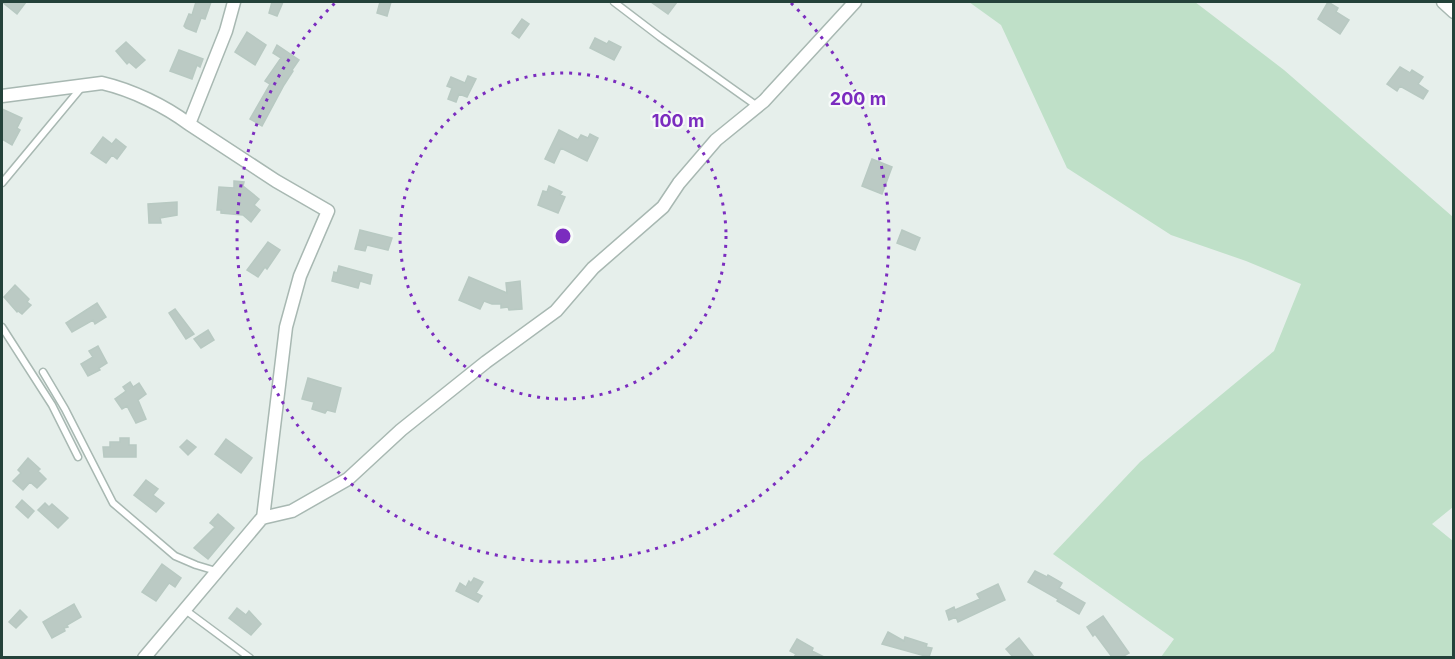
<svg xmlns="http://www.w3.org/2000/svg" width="1455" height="659" viewBox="0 0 1455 659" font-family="Inter,sans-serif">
  <rect width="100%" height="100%" fill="#e6efeb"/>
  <path fill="#bfe0c8" d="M969,2h226l89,68 169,147v290l-21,17 21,17v116h-292l13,-18 -121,-85 87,-92 134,-111 27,-67 -55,-23 -75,-26 -104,-67 -66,-143z"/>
  <path fill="#bbcac4" stroke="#b8c9c2" stroke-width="1.5" d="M2,2h24l-9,12z
    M196,2h15l-6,17 -4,-1 -5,14 -10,-4 -2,-2 5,-12 3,1z
    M272,2h11l-6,14 -8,-3z
    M380,2h11l-4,14 -10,-3z
    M651,2h26l-9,12z
    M1328,2l10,6 -2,4 13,8 -9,14 -22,-15z
    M522,19l7,5 -10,14 -7,-5z
    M247,32l19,13 -11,20 -20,-13z
    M595,38l12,6 2,-3 12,6 -7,13 -24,-12z
    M126,42l19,18 -9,8 -7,-6 -2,2 -11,-13z
    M277,45l22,15 -7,10 1,1 -9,14 -22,41 -12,-7 20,-35 -5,-3 16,-23 -8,-5z
    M179,50l24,9 -3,8 -3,-2 -5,14 -22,-8z
    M1400,67l10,6 2,-3 11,7 -5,7 10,7 -5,8 -23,-13 -3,5 -10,-7z
    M468,76l8,3 -9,18 -8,-3 -3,8 -8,-3 4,-11 -5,-2 4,-9 14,6z
    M2,109l20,9 -5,10 3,2 -8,15 -10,-6z
    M559,130l19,10 3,-5 7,3 2,-4 8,4 -11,23 -26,-13 -7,15 -9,-4z
    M103,137l9,7 4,-5 10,8 -9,12 -5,-4 -6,8 -15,-10z
    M872,159l20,8 -10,27 -20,-8z
    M234,181l10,1 -1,4 16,13 -5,6 6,5 -9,12 -8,-7 -22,-2v-3h-4l2,-23 15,1z
    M549,186l13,6 -2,3 5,2 -7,16 -20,-8 5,-14 4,1z
    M177,202v13l-17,3 1,5h-12l-1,-19z
    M360,230l32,8 -4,12 -21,-5 -2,6 -10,-2z
    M902,230l18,8 -5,12 -18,-7z
    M268,242l12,8 -13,19 -2,-2 -7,10 -11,-7z
    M339,266l33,9 -2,9 -10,-3 -2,7 -26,-7 2,-9 3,1z
    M469,277l38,16 -1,-10 14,-2 2,28 -13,1 -1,-3 -7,1v-4h-9l-8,-3 -4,8 -21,-9z
    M15,285l14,14 -2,3 4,3 -9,9 -4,-3 -1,1 -13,-15z
    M97,303l9,14 -11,7 -2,-4 -21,12 -6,-9z
    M175,309l19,25 -8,5 -17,-26z
    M208,330l6,10 -13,8 -7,-9z
    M98,346l9,17 -8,5 1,2 -12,6 -7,-12 12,-7 -4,-6z
    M308,378l33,10 -6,24 -8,-2 -2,3 -13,-4 2,-7 -12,-3z
    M130,382l3,5 6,-4 7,11 -8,6 8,19 -10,4 -9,-17 -5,3 -7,-10 11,-8 -3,-4z
    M120,438h9v7h7v12h-32l-1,-10h7v-5h10z
    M226,439l26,19 -11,15 -26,-19z
    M187,440l9,7 -8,8 -8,-8z
    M28,458l12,11 -2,2 8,8 -9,9 -7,-6 -7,8 -10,-9 8,-8 -3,-3z
    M146,480l12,9 -5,6 11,8 -8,9 -22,-17z
    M22,500l12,11 -6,7 -12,-11z
    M45,503l4,4 3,-3 16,14 -10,10 -20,-18z
    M218,514l16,14 -26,31 -14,-11 21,-21 -5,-4z
    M162,564l19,14 -6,9 -6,-4 -13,18 -14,-9z
    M1035,571l12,6 1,-2 14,8 -3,5 26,15 -6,11 -22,-13 1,-2 -30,-17z
    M474,578l9,4 -7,11 6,3 -4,6 -22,-11 4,-8 6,4 3,-6 2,2z
    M998,584l7,16 -47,22 -2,-5 -7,3 -3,-9 8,-4 1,3 25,-11 -3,-5z
    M74,604l7,13 -14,8 1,2 -4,1 1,3 -13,7 -9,-16z
    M237,608l9,7 3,-4 12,13 -10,11 -22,-17z
    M20,610l7,7 -11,11 -7,-6z
    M1103,616l26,37 -7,4h-10l-17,-23 -2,2 -6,-9z
    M888,632l16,9 1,-4 22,7 -1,3 6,1 -3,9 -47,-13z
    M1019,638l15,19h-21l-7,-8z
    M797,639l16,9 -1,3 12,6h-30l2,-3 -6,-3z"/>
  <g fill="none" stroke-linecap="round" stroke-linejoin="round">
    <g stroke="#a8b8b2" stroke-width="9">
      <path id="lane" d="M614,2l46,35 97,69
        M2,183l79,-95
        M2,327l50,78 26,52
        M43,372l22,37 48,94 62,53 21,9 20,6
        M184,609l66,49"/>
    </g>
    <g stroke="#a8b8b2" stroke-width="15">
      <path id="street" d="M1443,2l11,10
        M2,96l100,-13c30,7 63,23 87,41l37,-93 8,-29
        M189,124l87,57 52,30 -28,65 -14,51 -23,191
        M144,658l118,-140 30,-7 56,-32 53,-49 85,-68 70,-51 37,-43 70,-61 16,-24 37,-43 48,-39 91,-99"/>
    </g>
    <use href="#lane" stroke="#fff" stroke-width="6"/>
    <use href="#street" stroke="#fff" stroke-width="12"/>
  </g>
  <g fill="none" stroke="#7b2cbf" stroke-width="3" stroke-dasharray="3 6">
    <circle cx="563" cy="236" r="163"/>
    <path d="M791 3A326 326 0 1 1 335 3"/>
  </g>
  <circle cx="563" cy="236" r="9" fill="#7b2cbf" stroke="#f7fbf9" stroke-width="3"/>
  <g font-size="18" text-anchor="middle" font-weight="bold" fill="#7b2cbf" stroke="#f7fbf9" stroke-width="4.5" stroke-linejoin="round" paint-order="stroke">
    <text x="858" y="105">200 m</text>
    <text x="678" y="127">100 m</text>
  </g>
  <rect width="1455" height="659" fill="none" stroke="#24423a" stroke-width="6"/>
</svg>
